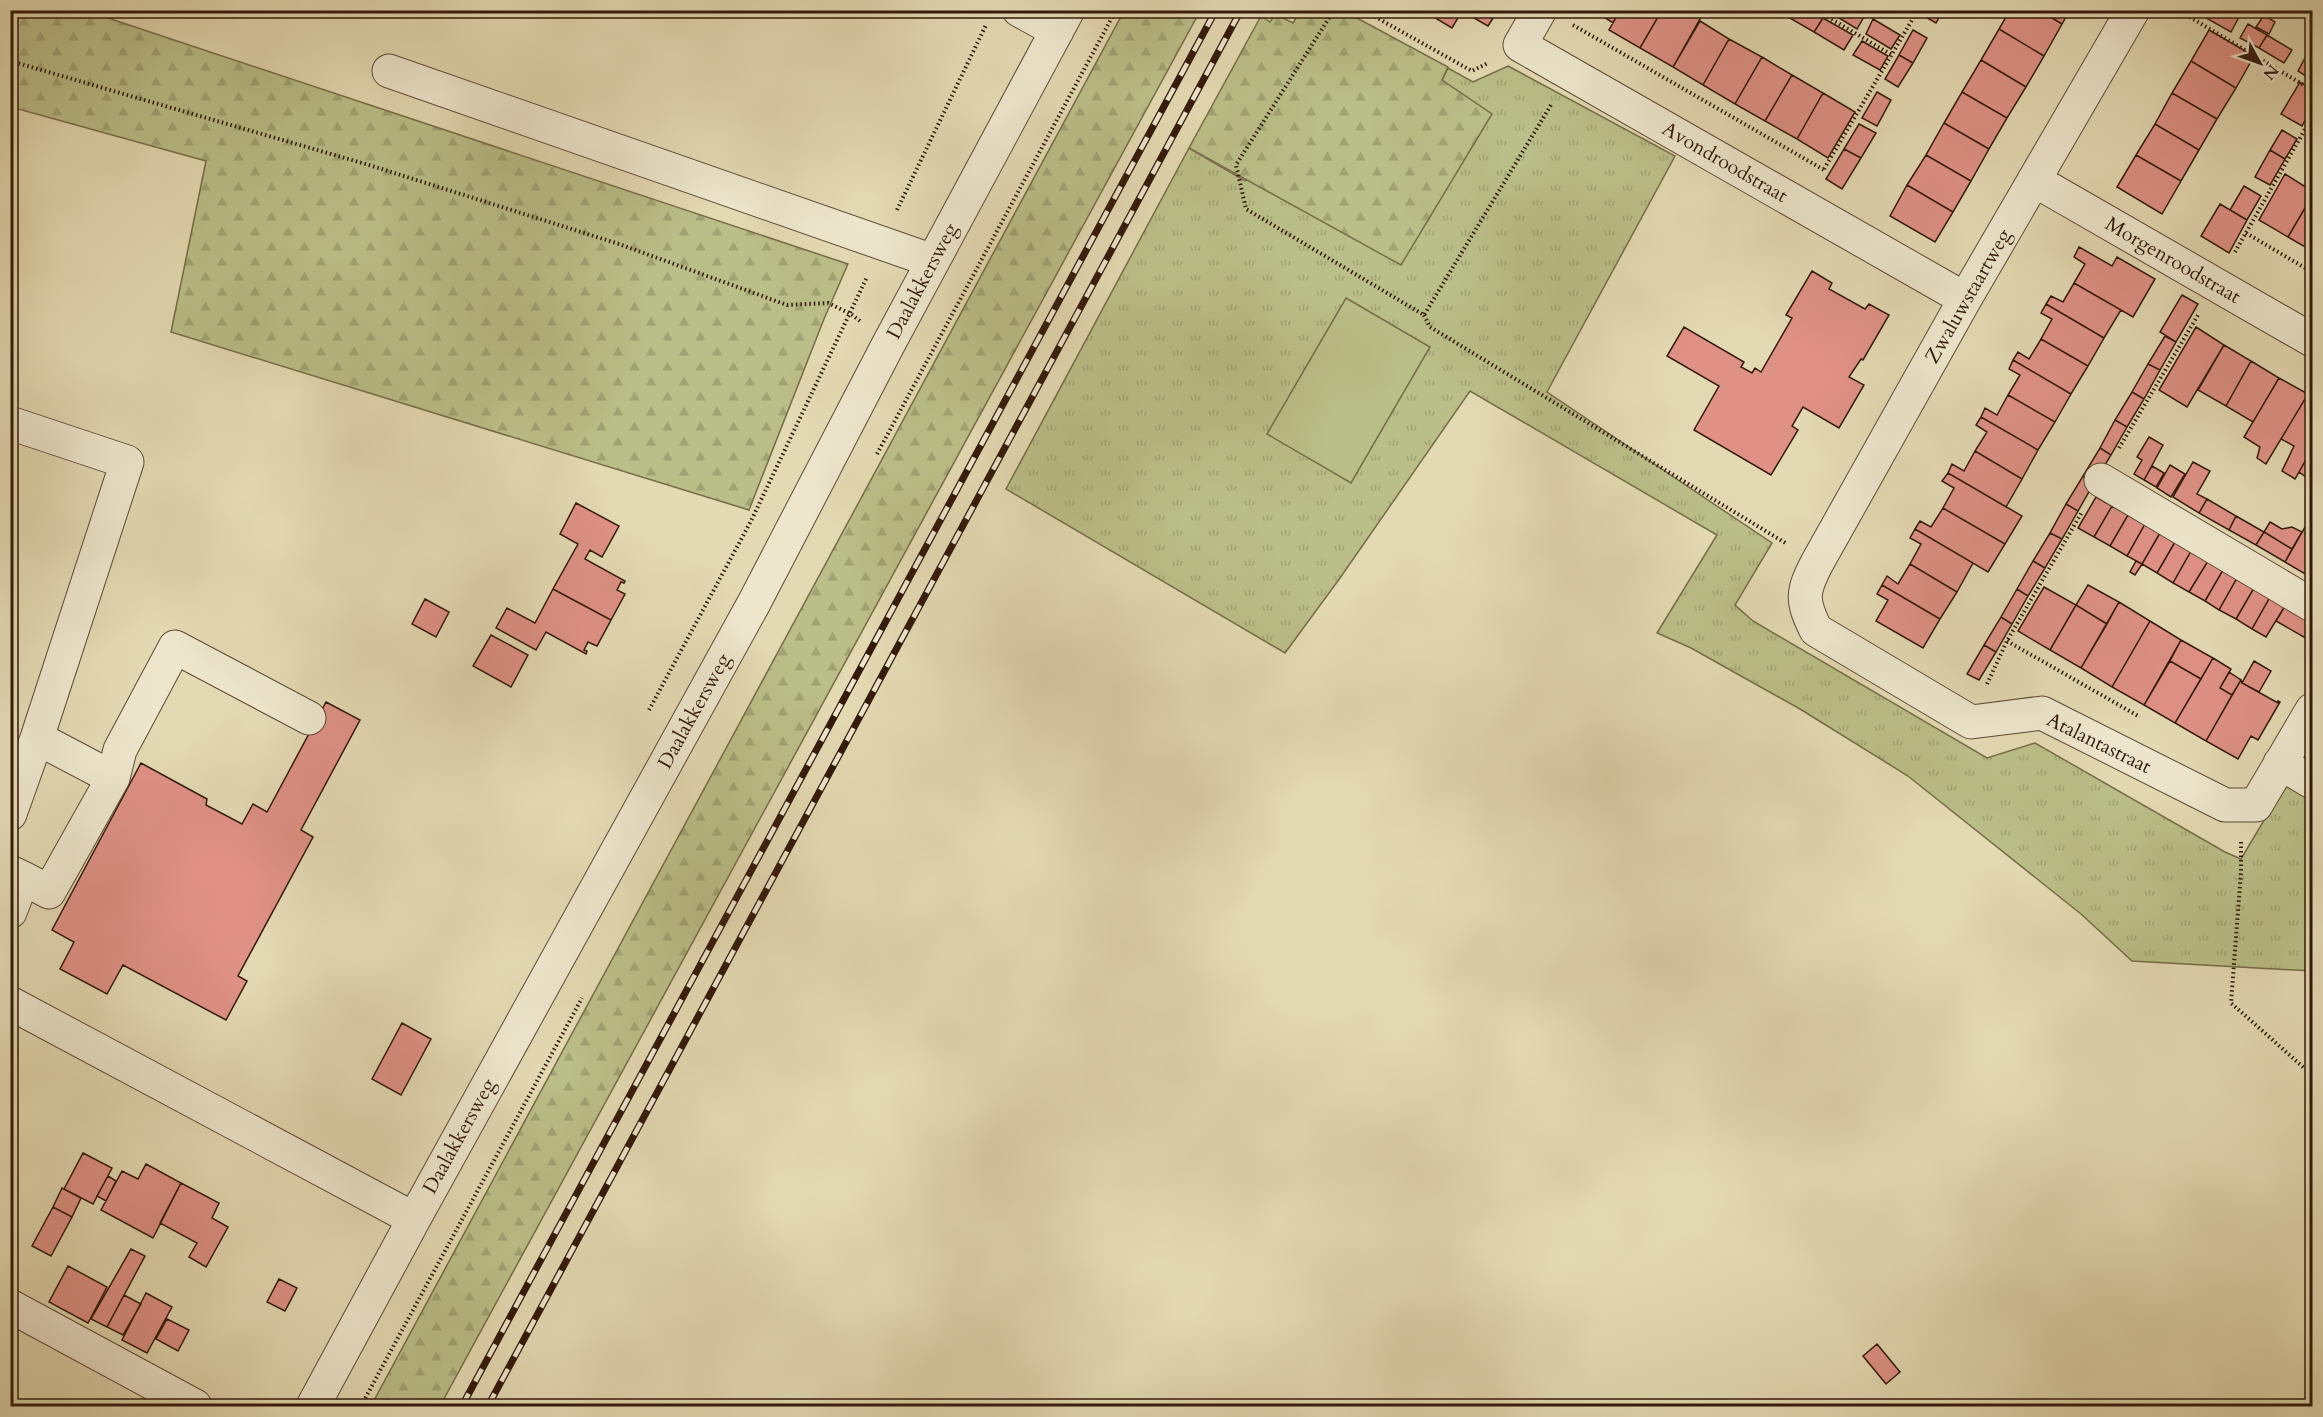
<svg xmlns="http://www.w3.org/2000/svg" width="2323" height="1417" viewBox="0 0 2323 1417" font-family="Cardo,serif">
  <defs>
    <pattern id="grass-tufts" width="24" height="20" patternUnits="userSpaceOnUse" patternTransform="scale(1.5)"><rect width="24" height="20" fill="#babe88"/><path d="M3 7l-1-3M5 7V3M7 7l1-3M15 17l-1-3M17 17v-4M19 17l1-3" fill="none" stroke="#a0a374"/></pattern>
    <pattern id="forest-firs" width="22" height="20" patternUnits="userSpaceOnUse" patternTransform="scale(1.5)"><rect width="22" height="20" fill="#babe88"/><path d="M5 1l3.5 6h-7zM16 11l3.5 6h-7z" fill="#a0a374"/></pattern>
  </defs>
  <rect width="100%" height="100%" fill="#e3d9b2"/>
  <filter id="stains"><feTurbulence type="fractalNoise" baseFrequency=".00333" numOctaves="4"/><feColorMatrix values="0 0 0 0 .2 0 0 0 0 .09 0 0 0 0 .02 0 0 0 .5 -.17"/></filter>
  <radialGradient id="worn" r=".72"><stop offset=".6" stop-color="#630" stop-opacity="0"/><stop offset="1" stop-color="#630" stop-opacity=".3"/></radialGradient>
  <path fill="url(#grass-tufts)" stroke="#766c49" stroke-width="1.5" d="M1508,66l167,90 -128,236 225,151 -37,62 18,16 234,137 48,-15 190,109 16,7 44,-74 27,16v170l-180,-10 -51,-47 -173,-138 -108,-67 -109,-61 -34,-15 60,-98 -247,-144 -130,187 -55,75 -279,-164 183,-341 56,33 197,-101 6,-12 25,14z"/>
  <path fill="url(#forest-firs)" stroke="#766c49" stroke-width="1.5" d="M1301,10l43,1 104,56 -6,13 50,34 -91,151 -212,-117 72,-132 9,6 5,-8 18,9z
    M10,11h77l761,253 -24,55 -75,191 -578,-178 35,-171 -195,-54z
    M1124,11h76l-760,1395h-69z"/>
  <path fill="#babe88" stroke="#766c49" stroke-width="1.5" d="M1346,298l84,49 -79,136 -84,-49z"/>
  <path fill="#df9185" stroke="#331a0a" stroke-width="1.5" d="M1422,10h73l2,2 -9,14 -26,-15 -10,17z
    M1593,10h27l-7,13z
    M1620,10h42l-22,38 -31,-18z
    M1662,10h43l-32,57 -33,-19z
    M1792,10h18l13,8 -9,14 -26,-15z
    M1826,10h32l7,5 -8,14z
    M1925,10h18l-7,13 -14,-8z
    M2010,10h29l23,14 -18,32 -45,-27z
    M2039,10h31l-8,14z
    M2201,10h26l12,7 -8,15 -32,-18z
    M2264,15l11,7 -6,12 -13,-7z
    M1823,18l30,17 -9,15 -30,-18z
    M1873,19l27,16 -9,14 -25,-15z
    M1700,21l29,18 -26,46 -30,-18z
    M2248,24l19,11 -8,13 -19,-10z
    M1999,29l45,27 -18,31 -45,-27z
    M1913,30l14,8 -14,25 -14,-8z
    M2209,30l45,26 -18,32 -45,-27z
    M2267,35l25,15 -8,13 -25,-15z
    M1729,39l33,18 -27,47 -32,-19z
    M1862,41l26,15 -8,14 -27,-15z
    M1899,55l14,8 -15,24 -13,-8z
    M1762,57l30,18 -27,46 -30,-17z
    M2305,58l7,4v18l-14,-9z
    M1981,60l45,27 -19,31 -45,-26z
    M2191,61l45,27 -19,31 -45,-26z
    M1792,75l31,18 -26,46 -32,-18z
    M2300,82l12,8v18l-10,18 -21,-12z
    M1877,92l14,8 -14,26 -15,-8z
    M1962,92l45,26 -18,31 -45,-26z
    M1823,93l32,19 -27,46 -31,-19z
    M2172,93l45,26 -18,31 -44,-26z
    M1944,123l45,26 -18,32 -45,-26z
    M1859,124l17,9 -15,25 -17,-9z
    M2155,124l44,26 -18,31 -45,-26z
    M2282,130l15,9 -12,20 -15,-9z
    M1844,149l17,9 -19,31 -16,-10z
    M2270,150l15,9 -15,26 -15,-8z
    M1926,155l45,26 -18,31 -46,-27z
    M2136,155l45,26 -19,33 -45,-27z
    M2285,174l27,17v5l-24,41 -29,-17z
    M1907,185l46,27 -18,30 -45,-26z
    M2244,186l17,10 -14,24 -17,-10z
    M2312,196v55l-24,-14z
    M2220,204l27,16 -18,33 -28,-17z
    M2079,247l33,19 5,-9 38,22 -22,38 -59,-34 11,-19 -11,-7z
    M1812,271l20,12 -3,6 36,20 4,-5 20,11 -26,45 -2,-1 -12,18 15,8 -25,43 -36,-21 -11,19 6,4 -27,45 -77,-45 25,-44 -52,-30 17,-29 60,35 -3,5 11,6 3,-5 6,4 31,-54 -6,-3z
    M2074,283l47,27 -17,28 -58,-34 5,-8 12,6z
    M2182,295l16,9 -22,38 -16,-10z
    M2046,304l58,34 -16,28 -47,-27 11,-20 -11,-6z
    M2196,327l28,18 -37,62 -28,-17z
    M2165,336l11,6 -16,28 -12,-6z
    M2041,339l47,27 -17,28 -58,-34 5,-8 11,7z
    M2224,345l27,16 -25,45 -28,-16z
    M2013,360l58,34 -16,28 -47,-27 12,-20 -11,-6z
    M2251,361l28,17 -26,44 -27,-16z
    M2148,364l12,6 -16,29 -12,-7z
    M2279,378l29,16 -42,70 -9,-6 3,-11 -16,-10z
    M2132,392l12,7 -17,28 -12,-7z
    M2308,394l4,3v52l-17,30 -13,-8 12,-25 -13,-7z
    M2008,395l47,27 -17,28 -57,-33 4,-9 12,7z
    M1981,417l57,33 -16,29 -47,-28 12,-19 -11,-7z
    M2115,420l12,7 -16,28 -11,-7z
    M2149,437l14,8 -19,35 -10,-6 8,-14 -5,-3z
    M2100,448l11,7 -17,28 -11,-7z
    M2312,449v32l-13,-9z
    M1975,451l47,28 -16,28 -58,-34 4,-9 12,7z
    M2193,462l17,9 -13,23 10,5 -8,14 -26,-16z
    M2170,465l15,9 -14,23 -14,-9z
    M2152,466l12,7 -8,14 -12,-7z
    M1948,473l74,43 -17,28 -62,-36 11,-20 -12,-7z
    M2083,476l11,7 -16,28 -12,-7z
    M2096,497l16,9 -18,31 -16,-9z
    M2207,499l29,17 -7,14 -30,-17z
    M576,503l43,23 -17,31 -12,-7 -5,9 40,22 -1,2 -3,-1 -4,8 8,4 -14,26 -58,-31 25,-45 -18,-10z
    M2066,504l12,7 -16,28 -12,-6z
    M2112,506l16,9 -18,31 -16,-9z
    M1943,508l62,36 -17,28 -73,-43 5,-8 11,6z
    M2128,515l17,9 -18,32 -17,-10z
    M2236,516l28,16 -8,13 -27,-15z
    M2270,522l12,7 10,-2 10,5 -10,17 -28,-17z
    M2308,522l4,2v54l-27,-16z
    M2145,524l15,9 -18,31 -15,-8z
    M1915,529l58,34 -16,29 -47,-28 11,-20 -11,-6z
    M2264,532l28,17 -7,13 -29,-17z
    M2050,533l12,6 -17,29 -12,-7z
    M2160,533l15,9 -18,31 -15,-9z
    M2175,542l16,9 -18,32 -16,-10z
    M2191,551l17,10 -19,31 -16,-9z
    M2033,561l12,7 -17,28 -11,-7z
    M2136,561l6,3 -7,11 -5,-3z
    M2208,561l15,9 -18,31 -16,-9z
    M1910,564l47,28 -17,27 -58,-34 5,-9 11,8z
    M2223,570l14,8 -18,32 -14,-9z
    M2237,578l17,10 -18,31 -17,-9z
    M1882,585l58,34 -17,29 -47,-27 12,-21 -11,-6z
    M2088,585l31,17 -12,22 -31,-19z
    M2044,587l32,18 -26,45 -32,-19z
    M2254,588l16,9 -18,32 -16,-10z
    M553,589l58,31 -14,26 -9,-4 -4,8 3,1 -1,3 -40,-22 -10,18 -40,-22 11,-20 28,15z
    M2017,589l11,7 -16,28 -11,-7z
    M2270,597l15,9 -19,31 -14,-8z
    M425,599l24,13 -13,25 -24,-13z
    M2119,602l31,19 -38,66 -31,-19z
    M2076,605l31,19 -26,44 -31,-18z
    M2285,606l27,16v12l-3,6 -33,-19z
    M2001,617l11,7 -16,28 -12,-7z
    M2150,621l31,19 -37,65 -32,-18z
    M491,635l37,20 -17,32 -38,-21z
    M2181,640l32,18 -12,21 -31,-18z
    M1984,645l12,7 -17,28 -12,-6z
    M2213,658l18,11 -11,19 12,7 -26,46 -31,-18z
    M2170,661l31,18 -26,44 -31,-18z
    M2254,661l17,10 -12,21 -17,-9z
    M2229,672l12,8 -9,15 -12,-7z
    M2241,680l1,3 36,20v-2l2,1 -22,38 -7,-4 -13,23 -32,-18z
    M326,702l34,18 -59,110 12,7 -75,139 9,5 -21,39 -103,-55 -16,29 -47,-25 14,-27 -22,-12 89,-167 66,36 -1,6 36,19 11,-20 14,8z
    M402,1023l29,16 -30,56 -29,-16z
    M83,1153l29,15 -19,36 -29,-15z
    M146,1164l35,19 -28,55 -52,-28 21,-39 16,8z
    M108,1176l8,5 -10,20 -9,-5z
    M181,1183l38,20 -7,15 16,9 -22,40 -17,-10 8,-14 -37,-20z
    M62,1188l19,10 -9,19 -19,-10z
    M53,1207l19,10 -21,39 -19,-10z
    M131,1249l14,7 -38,71 -16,-8z
    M68,1266l39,21 -19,36 -39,-21z
    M279,1279l18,9 -12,23 -18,-9z
    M146,1293l26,14 -25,46 -25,-13z
    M124,1295l17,9 -18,31 -16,-8z
    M167,1319l22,11 -11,21 -22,-12z
    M1877,1344l23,28 -14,12 -23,-28z"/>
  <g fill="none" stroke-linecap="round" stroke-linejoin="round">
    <g stroke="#5f4a34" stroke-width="35">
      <path id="minor" d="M1019,10l38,21
        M1540,10l-20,35 445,254
        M2133,10l-168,289 -148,264c-15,29 -16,37 -1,67l155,92 71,-9 183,92h31l56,-95
        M389,71l544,190
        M2034,180l278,160
        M10,423l117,39 -90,276
        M2101,480l211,125
        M2280,763l32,19
        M113,778l7,-28 55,-103 134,71
        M10,814l27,-76 76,40 -64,114 -26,-14
        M10,872l13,6 -13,34
        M10,1003l404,216
        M10,1306l185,100
        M313,1406l101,-187 340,-616 134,-258 180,-335"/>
    </g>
    <path stroke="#331a0a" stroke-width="4" stroke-dasharray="1.5 3" stroke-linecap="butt" d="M1334,10l-98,155 10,44 178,106 127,-210
      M1363,10l109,61 16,-8
      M1816,10l76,45
      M2178,10l134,80
      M1573,25l251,145
      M10,61l359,104 250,79 168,61 41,-2 23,11 9,7
      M1824,169l94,-159
      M897,210l89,-185
      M2246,233l66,39
      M2235,252l77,-135
      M1424,315l6,12 357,217
      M2119,448l79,-133
      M877,454l239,-444
      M2007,641l133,76
      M1987,684l20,-43 75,-129
      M649,710l102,-189 116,-244
      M2241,842v30l-10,131 81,72
      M361,1406l221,-408"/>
    <use href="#minor" stroke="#ede6cd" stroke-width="33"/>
    <g stroke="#331a0a" stroke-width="7">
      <path id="rail" d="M462,1406l754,-1396
        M488,1406l753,-1396"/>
    </g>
    <use href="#rail" stroke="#ede6cd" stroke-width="4.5" stroke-dasharray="14" stroke-linecap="butt"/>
  </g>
  <g text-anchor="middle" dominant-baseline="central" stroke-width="4.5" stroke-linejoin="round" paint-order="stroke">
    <g font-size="20" fill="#331a0a" stroke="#ede6cd">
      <text transform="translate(1725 162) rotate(30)">Avondroodstraat</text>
      <text transform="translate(2173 260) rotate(30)">Morgenroodstraat</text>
      <text transform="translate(922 281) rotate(-62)">Daalakkersweg</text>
      <text transform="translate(1968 296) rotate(-60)">Zwaluwstaartweg</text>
      <text transform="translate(694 711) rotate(-61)">Daalakkersweg</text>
      <text transform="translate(2099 743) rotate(26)">Atalantastraat</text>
      <text transform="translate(459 1136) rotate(-61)">Daalakkersweg</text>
    </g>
  </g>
  <rect width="2323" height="1417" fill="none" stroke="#e3d9b2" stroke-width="36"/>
  <rect x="12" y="12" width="2299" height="1393" fill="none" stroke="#331a0a" stroke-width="3"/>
  <rect x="18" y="18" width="2287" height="1381" fill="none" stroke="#331a0a" stroke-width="1.5"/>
  <g transform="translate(2260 63) rotate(130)" stroke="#ede6cd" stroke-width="4.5" paint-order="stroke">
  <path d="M0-4.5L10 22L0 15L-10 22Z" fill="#331a0a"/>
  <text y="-9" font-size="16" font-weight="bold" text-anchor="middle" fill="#331a0a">N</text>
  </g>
  <rect width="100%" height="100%" filter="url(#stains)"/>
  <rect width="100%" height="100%" fill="url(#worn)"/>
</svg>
